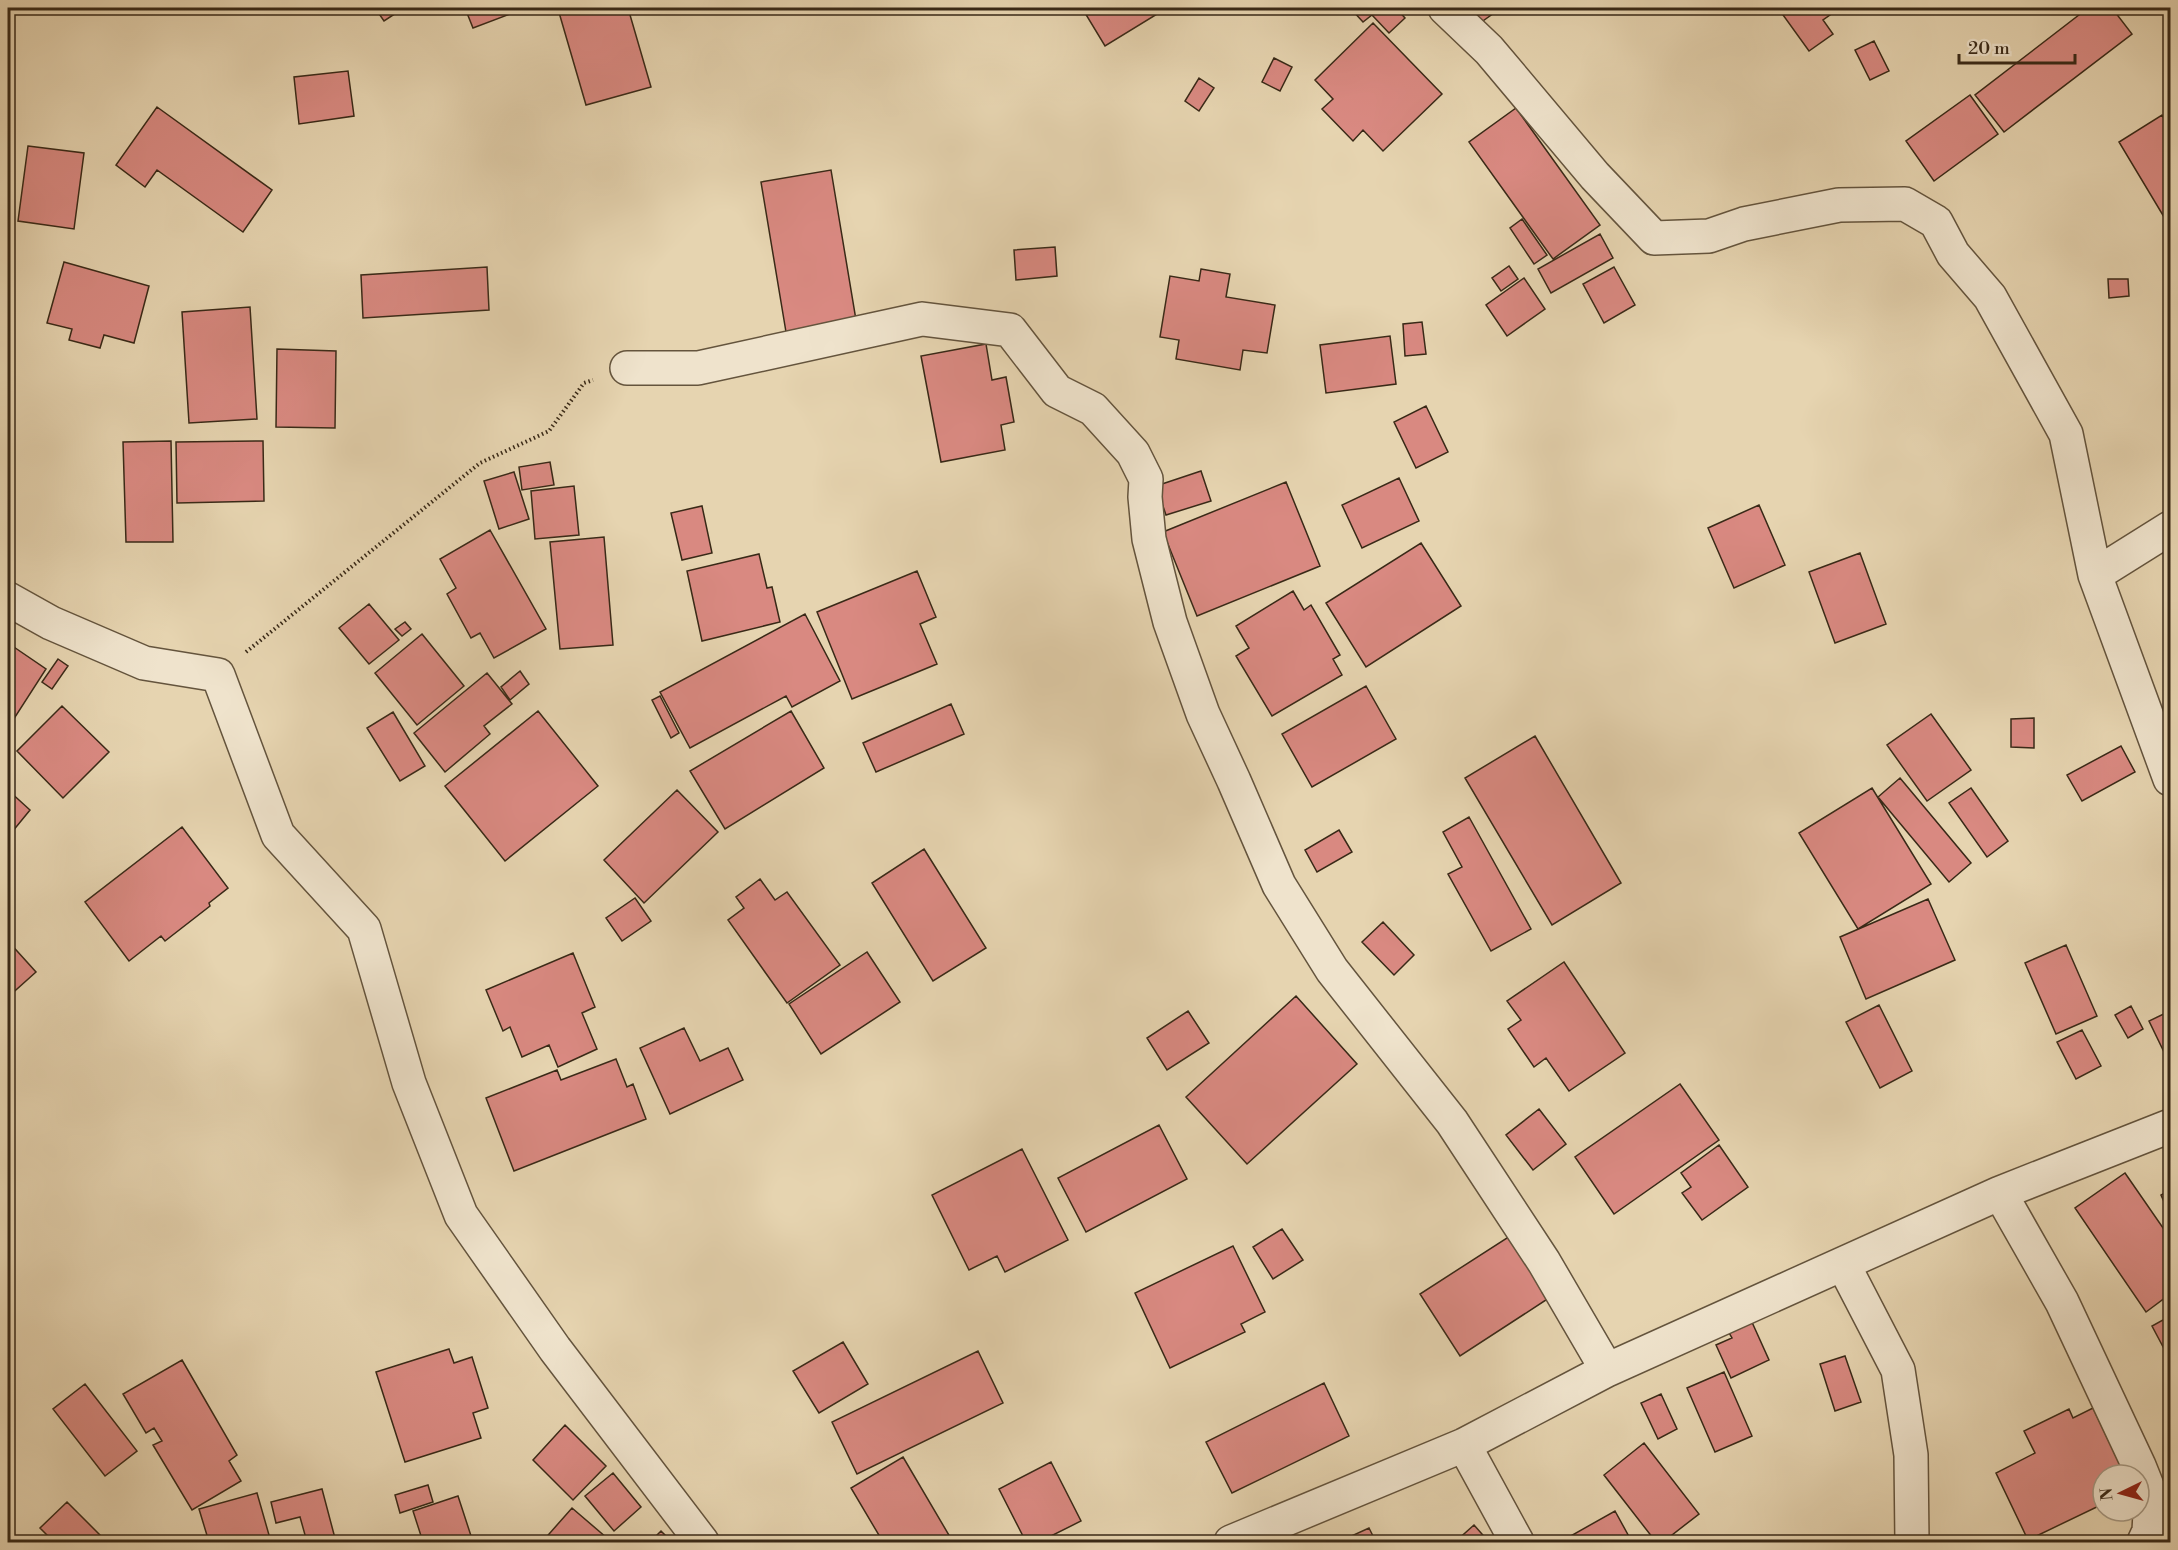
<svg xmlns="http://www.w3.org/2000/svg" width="2178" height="1550" viewBox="0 0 2178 1550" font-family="'Libre Bodoni',serif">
  <rect width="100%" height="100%" fill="#e6d4b0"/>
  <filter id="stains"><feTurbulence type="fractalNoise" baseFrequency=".00333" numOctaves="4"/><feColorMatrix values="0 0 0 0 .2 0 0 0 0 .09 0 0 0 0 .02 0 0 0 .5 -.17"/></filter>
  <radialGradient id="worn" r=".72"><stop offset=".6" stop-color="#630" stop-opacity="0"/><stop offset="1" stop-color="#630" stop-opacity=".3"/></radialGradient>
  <path fill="#d98981" stroke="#392917" stroke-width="1.5" d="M375,8h29l-20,13z
    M465,8h61l-53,20z
    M562,8h66l23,79 -65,18 -28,-96z
    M1082,8h85l-62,38z
    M1357,8h39l9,10 -16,15 -17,-18 -9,7 -10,-11z
    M1458,8h43l-28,20z
    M1778,8h62l-17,12 10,14 -24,17z
    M2088,8h24l20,26 -128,98 -29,-37z
    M1373,23l69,71 -59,57 -20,-21 -10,11 -31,-32 11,-10 -18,-19z
    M1874,41l15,30 -19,9 -15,-30z
    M1274,58l18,9 -12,24 -18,-9z
    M348,71l6,45 -55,8 -5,-47z
    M1199,78l15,10 -15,23 -14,-10z
    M1970,95l28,39 -64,47 -28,-40z
    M157,107l115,83 -29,42 -86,-62 -12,17 -29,-22z
    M1516,108l84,117 -47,34 -84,-117z
    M2162,115l8,14v98l-51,-85z
    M28,146l56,7 -10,76 -56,-8z
    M831,170l25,150 -70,12 -25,-150z
    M1522,219l25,36 -13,9 -24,-36z
    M1600,234l13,24 -62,35 -13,-24z
    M1055,247l2,29 -41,4 -2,-30z
    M64,262l85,24 -15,57 -30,-8 -4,13 -31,-8 3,-11 -25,-6z
    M1509,266l9,13 -17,12 -9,-13z
    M487,267l2,43 -126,8 -2,-43z
    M1614,267l21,38 -31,18 -21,-39z
    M1201,269l29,5 -4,23 49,8 -8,48 -24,-3 -3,20 -64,-11 3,-19 -19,-3 10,-61 29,5z
    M1524,278l21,31 -38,27 -21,-31z
    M2108,279h20l1,17 -20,2z
    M250,307l7,112 -68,4 -7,-111z
    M1422,322l4,32 -21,2 -2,-32z
    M1390,336l6,48 -70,9 -6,-48z
    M986,344l6,36 14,-3 8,45 -13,3 4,25 -64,12 -20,-106z
    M277,349l59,2 -1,77 -59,-1z
    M1426,406l22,46 -32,16 -22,-46z
    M171,441l2,101h-47l-3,-100z
    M263,441l1,60 -87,2 -1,-61z
    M550,462l4,23 -32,5 -3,-23z
    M1201,471l10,30 -45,14 -10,-29z
    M514,472l15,47 -30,10 -15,-48z
    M1399,478l20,43 -57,27 -20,-43z
    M1286,482l34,84 -123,50 -34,-84z
    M574,486l5,49 -44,4 -4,-48z
    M1759,505l26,60 -51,23 -26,-60z
    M702,506l10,47 -30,7 -11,-47z
    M490,530l56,99 -52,29 -14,-25 -9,5 -24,-44 9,-6 -16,-29z
    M604,537l9,108 -53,4 -10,-107z
    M1421,543l40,63 -95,61 -40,-64z
    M1860,553l26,71 -51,19 -26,-71z
    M759,554l8,34 5,-1 8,35 -78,19 -15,-70z
    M917,571l19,46 -16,7 17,40 -85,35 -35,-87z
    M1293,591l11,19 7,-5 29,50 -7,4 9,16 -70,41 -36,-60 13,-8 -13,-22z
    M369,604l30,36 -30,24 -30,-36z
    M805,614l35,67 -48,26 -6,-11 -96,52 -30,-56z
    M405,622l6,7 -9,7 -7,-7z
    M422,634l42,52 -47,39 -42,-52z
    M8,643l38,26 -38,59z
    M58,659l10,7 -16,23 -10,-7z
    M520,671l9,13 -19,16 -9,-13z
    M487,673l25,31 -28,22 6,8 -45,38 -31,-39z
    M1366,686l30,53 -84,48 -30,-53z
    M660,696l19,37 -8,5 -19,-38z
    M951,704l13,30 -88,38 -13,-29z
    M62,706l47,46 -46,46 -46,-47z
    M538,711l60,75 -93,75 -60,-75z
    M791,711l33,57 -99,61 -35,-58z
    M393,712l32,54 -25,15 -33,-53z
    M1931,714l40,56 -44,31 -40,-56z
    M2034,718v30l-23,-1v-28z
    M1535,736l86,147 -69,42 -87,-147z
    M2121,746l14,26 -53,29 -15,-26z
    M1900,778l71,85 -22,19 -71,-85z
    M1872,788l59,96 -73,45 -59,-96z
    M1971,788l37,53 -21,16 -38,-54z
    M8,790l22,20 -22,27z
    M677,790l41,42 -74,71 -40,-43z
    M1469,817l62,112 -40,22 -43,-77 14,-7 -19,-35z
    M182,827l46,61 -19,15 1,3 -45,35 -4,-5 -32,25 -44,-59z
    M1339,830l13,22 -35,20 -12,-22z
    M924,849l62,99 -53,33 -61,-98z
    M760,879l15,21 12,-8 53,73 -53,38 -59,-83 16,-12 -8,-11z
    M635,898l16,23 -29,20 -16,-23z
    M1928,899l27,61 -89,39 -26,-62z
    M1383,922l31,33 -20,20 -32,-33z
    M8,941l28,31 -28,25z
    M2066,945l31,71 -41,18 -31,-71z
    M867,952l33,50 -79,52 -32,-50z
    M573,953l22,54 -13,6 15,36 -39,18 -9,-22 -27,12 -12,-30 -7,4 -17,-41z
    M1564,962l61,91 -56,38 -23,-33 -12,9 -26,-38 13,-9 -14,-19z
    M1296,996l61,68 -110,100 -61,-67z
    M1879,1005l33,66 -32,17 -34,-66z
    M2131,1006l12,23 -15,9 -13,-23z
    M1188,1011l21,32 -42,27 -20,-32z
    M2170,1011v38l-6,3 -15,-31z
    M684,1028l16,33 28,-13 15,32 -73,34 -30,-66z
    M2082,1030l19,36 -25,13 -19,-37z
    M616,1059l11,28 6,-3 13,35 -132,52 -28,-73 71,-28 4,10z
    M1680,1084l39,56 -105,74 -39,-57z
    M1539,1109l27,35 -33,26 -27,-35z
    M1159,1125l28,54 -101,53 -28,-54z
    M1719,1145l29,42 -46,33 -20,-27 9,-6 -10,-14z
    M1022,1149l46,91 -63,32 -8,-16 -28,14 -37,-75z
    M2125,1173l45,65v56l-24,18 -71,-104z
    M2170,1190v25l-9,-20z
    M1282,1229l21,31 -30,19 -20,-32z
    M1510,1236l39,62 -89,58 -40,-62z
    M1233,1246l32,66 -24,12 4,8 -75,36 -35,-75z
    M2170,1316v44l-18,-34z
    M1751,1320l18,40 -38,18 -15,-33 16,-7 -4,-7z
    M843,1342l25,42 -49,29 -26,-42z
    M449,1349l5,14 18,-6 16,51 -15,5 8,25 -76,24 -29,-90z
    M978,1351l25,52 -146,71 -25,-52z
    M1845,1356l16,46 -26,9 -15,-47z
    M182,1360l55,95 -8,6 12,20 -49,29 -39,-65 9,-4 -8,-13 -8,5 -23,-39z
    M1724,1372l28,64 -37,16 -28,-64z
    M1324,1383l25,53 -117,57 -26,-51z
    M85,1384l52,67 -32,25 -52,-67z
    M1661,1394l16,35 -19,10 -17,-36z
    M2093,1408l32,67h-22v29l-75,36 -32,-67 39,-20 -11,-22 45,-22 4,9z
    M565,1425l41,41 -33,34 -40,-40z
    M1644,1443l55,71 -36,28h-7l-52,-67z
    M903,1457l50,85h-70l-32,-54z
    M1051,1462l30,59 -42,21h-13l-27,-53z
    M613,1473l28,34 -27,24 -29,-35z
    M428,1485l5,17 -33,11 -5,-18z
    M322,1489l14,53h-29l-7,-25 -24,6 -5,-21z
    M257,1493l14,49h-62l-10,-33z
    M458,1496l15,46h-50l-10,-31z
    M67,1502l40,40h-53l-14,-14z
    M572,1508l35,30 -4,4h-61z
    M1615,1511l17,31h-72z
    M1474,1525l15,17h-34z
    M1369,1528l7,14h-26l-3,-4z
    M661,1531l11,11h-22z"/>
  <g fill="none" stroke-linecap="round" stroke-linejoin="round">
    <g stroke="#64543d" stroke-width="36">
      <path id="street" d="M1445,8l44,42 106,126 59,62 55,-2 35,-12 95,-19 66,-1 31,18 17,32 37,43 76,137 29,141 75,204
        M627,368h71l224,-49 88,11 47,61 36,18 40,44 13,26 -1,18 4,42 21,83 33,92 31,67 45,104 53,85 120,152 92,140 63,108
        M2095,575l75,-47
        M8,599l43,24 93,40 74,12 60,160 86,94 45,154 52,132 94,134 147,193
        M2000,1193l62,109 77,164 12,30 -2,35 -5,11
        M1843,1264l55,106 13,85 1,87
        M1464,1445l53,97
        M1231,1542l233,-97 143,-75 393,-177 170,-67"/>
    </g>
    <path stroke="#392917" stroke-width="4" stroke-dasharray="1.5 3" stroke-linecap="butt" d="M246,652l234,-189 69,-32 35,-48 9,-3"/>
    <use href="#street" stroke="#efe3cc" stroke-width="33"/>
  </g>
  <rect width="2178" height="1550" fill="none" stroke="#e6d4b0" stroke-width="30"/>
  <rect x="9" y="9" width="2160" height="1532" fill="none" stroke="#392917" stroke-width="3"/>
  <rect x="15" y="15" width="2148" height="1520" fill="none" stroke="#392917" stroke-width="1.5"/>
  <g transform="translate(2121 1493) rotate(265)"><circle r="28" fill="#efe3cc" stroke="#a69984" stroke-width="1.5"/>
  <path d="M0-4.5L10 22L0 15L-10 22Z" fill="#8f2418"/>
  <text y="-9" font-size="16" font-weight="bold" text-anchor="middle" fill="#392917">N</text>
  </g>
  <path d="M1959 54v9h116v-9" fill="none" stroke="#392917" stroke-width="3"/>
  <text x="1968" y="54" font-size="18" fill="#392917" stroke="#efe3cc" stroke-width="4.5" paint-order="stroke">20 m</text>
  <rect width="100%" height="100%" filter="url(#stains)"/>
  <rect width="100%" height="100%" fill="url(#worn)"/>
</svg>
